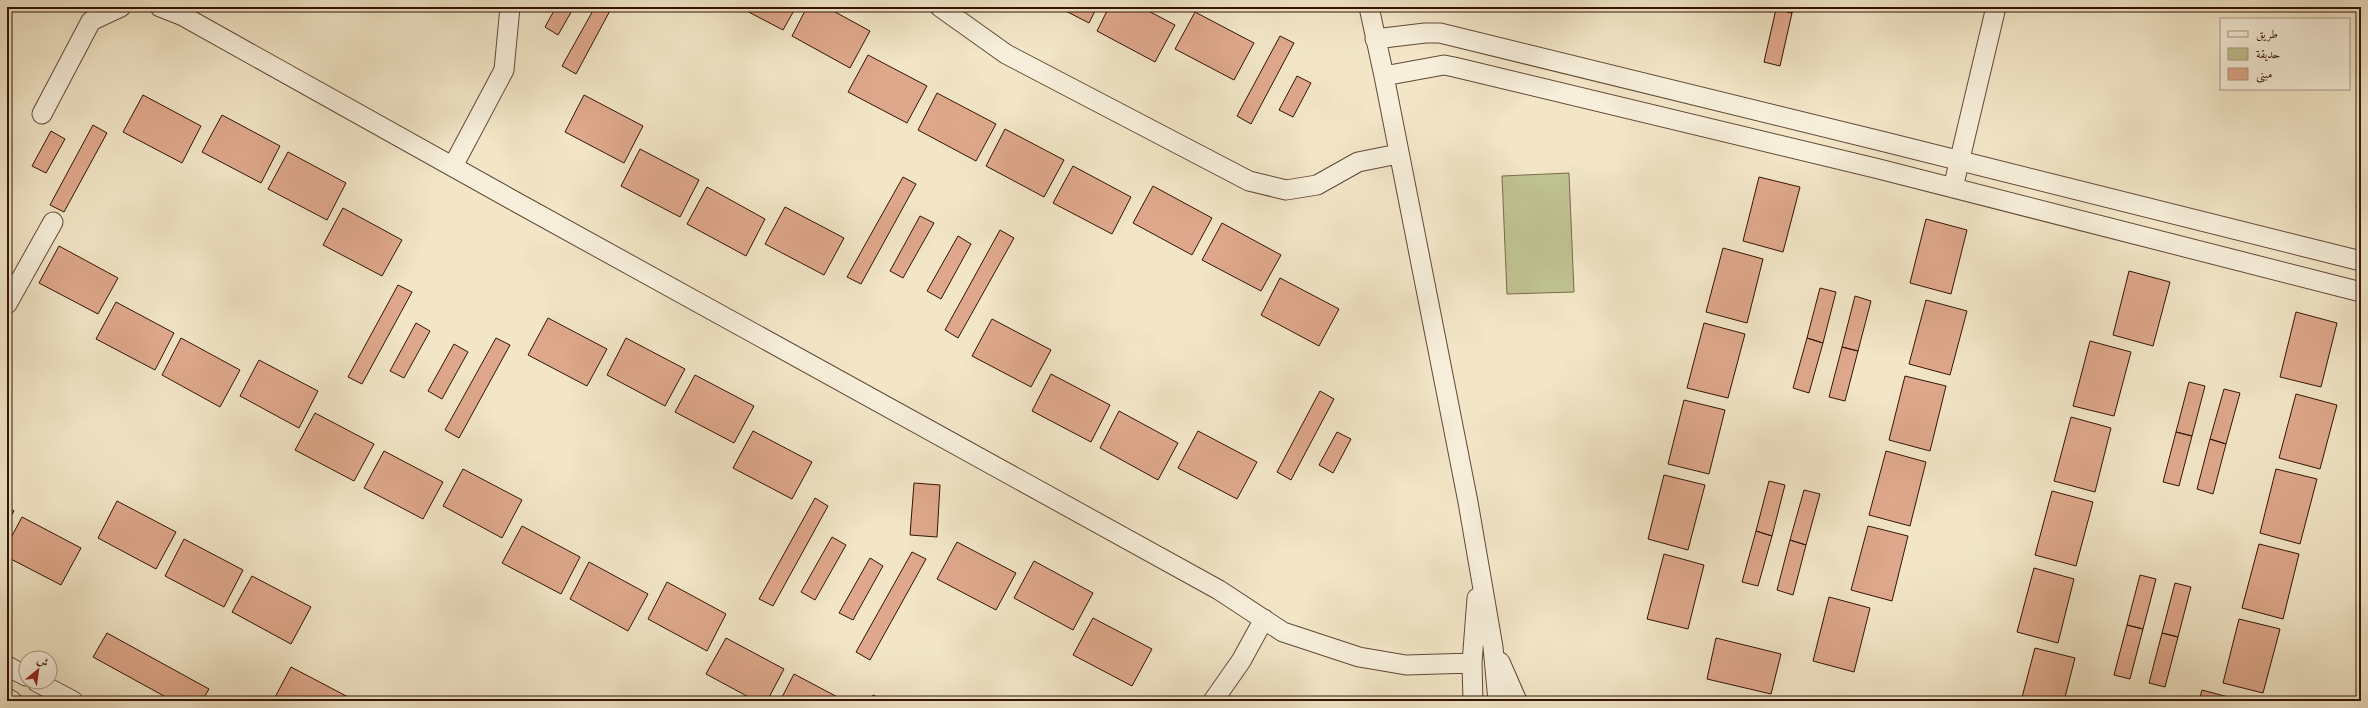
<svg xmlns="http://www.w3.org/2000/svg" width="2368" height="708" viewBox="0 0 2368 708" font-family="'IM FELL French Canon',Amiri,serif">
  <rect width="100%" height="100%" fill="#f2e6c7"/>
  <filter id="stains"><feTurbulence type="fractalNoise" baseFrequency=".005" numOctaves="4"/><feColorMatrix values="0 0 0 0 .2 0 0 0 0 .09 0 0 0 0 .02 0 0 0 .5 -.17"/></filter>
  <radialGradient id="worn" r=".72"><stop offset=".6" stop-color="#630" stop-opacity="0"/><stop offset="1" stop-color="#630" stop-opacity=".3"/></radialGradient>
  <path fill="#c0c392" stroke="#7a6b4c" d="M1569,173l5,119 -67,2 -5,-118z"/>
  <path fill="#dfa88c" stroke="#331305" d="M556,7h18l-16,28 -13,-8z
    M595,7h17l-36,67 -14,-8z
    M699,7h9l-2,4z
    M739,7h57l-13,23z
    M807,7h19l44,24 -20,37 -58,-32z
    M1058,7h39l-8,16z
    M1109,7h32l34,18 -20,37 -58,-31z
    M1777,7h17l-2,6 -16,-4z
    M1776,9l16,4 -12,53 -16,-4z
    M1195,12l59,31 -20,37 -59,-31z
    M1280,36l14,7 -43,81 -14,-8z
    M868,55l59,31 -20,37 -59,-31z
    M1297,76l14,7 -18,34 -14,-7z
    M937,93l59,31 -20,37 -58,-31z
    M143,95l58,31 -19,37 -59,-31z
    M584,95l59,31 -19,37 -59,-31z
    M222,115l58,31 -19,37 -59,-31z
    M93,125l14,8 -43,79 -14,-7z
    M1005,129l59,31 -20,37 -58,-31z
    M51,131l14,8 -19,34 -14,-7z
    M640,149l59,31 -19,37 -59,-31z
    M288,152l58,31 -19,37 -59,-31z
    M1073,166l58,31 -19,37 -59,-31z
    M903,177l13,7 -55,100 -14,-7z
    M1759,177l41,10 -17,65 -40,-11z
    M1153,186l59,32 -20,37 -59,-32z
    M707,187l58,32 -19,37 -59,-32z
    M2361,187v22l-5,-1z
    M785,207l59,31 -20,37 -59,-31z
    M343,208l59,32 -20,36 -59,-31z
    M920,216l14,7 -31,55 -13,-7z
    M1926,219l41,11 -16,64 -41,-11z
    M1222,223l59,32 -20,36 -59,-31z
    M1000,230l14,8 -56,100 -13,-8z
    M958,236l13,8 -30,55 -14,-8z
    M59,246l59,32 -20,36 -59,-31z
    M1723,248l40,11 -16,64 -41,-11z
    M2129,271l41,11 -17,64 -40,-11z
    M1280,278l59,31 -20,37 -58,-31z
    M398,285l14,7 -50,92 -14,-7z
    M1820,288l16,4 -13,51 -16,-5z
    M1855,296l16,5 -13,50 -16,-4z
    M1926,300l41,11 -17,64 -41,-11z
    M116,302l58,31 -19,37 -59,-31z
    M2296,312l41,11 -16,64 -41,-10z
    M548,318l59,31 -20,37 -59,-31z
    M992,319l59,31 -20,37 -59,-31z
    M416,323l14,8 -26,47 -14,-7z
    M1704,323l41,11 -17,64 -41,-10z
    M181,338l59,32 -20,37 -58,-32z
    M496,338l14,7 -51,93 -14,-8z
    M626,338l59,31 -20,37 -58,-31z
    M1807,338l16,5 -14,50 -16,-5z
    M2090,341l41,11 -17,64 -41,-10z
    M454,344l14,8 -26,47 -14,-8z
    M1842,347l16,4 -13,50 -16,-4z
    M259,360l59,31 -19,37 -59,-32z
    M1051,374l59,31 -19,37 -59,-31z
    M695,375l59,31 -20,37 -59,-31z
    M1905,376l41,10 -16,65 -41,-11z
    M2189,382l16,4 -13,50 -16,-4z
    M2224,389l16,4 -14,51 -16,-5z
    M1320,391l14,8 -43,81 -14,-8z
    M2296,394l41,11 -17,64 -41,-11z
    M1684,400l41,10 -16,64 -41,-10z
    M1119,411l59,32 -20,37 -58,-32z
    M315,413l59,31 -20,37 -59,-31z
    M2071,417l40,11 -16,64 -41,-11z
    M753,431l59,31 -20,37 -59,-31z
    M1198,431l59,31 -20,37 -59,-31z
    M1337,432l14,7 -18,34 -14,-8z
    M2176,432l16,4 -13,50 -16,-4z
    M2210,439l16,5 -13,50 -16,-5z
    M384,451l59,31 -20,37 -59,-31z
    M1886,451l40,11 -16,64 -41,-11z
    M463,469l59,31 -20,38 -59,-32z
    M2276,469l41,10 -17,65 -40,-11z
    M1664,475l41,10 -17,65 -40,-11z
    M1769,481l16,4 -13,51 -16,-5z
    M914,483l26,2 -3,52 -27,-2z
    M1804,490l16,4 -14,51 -16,-5z
    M2052,491l41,11 -17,64 -41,-11z
    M815,498l13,8 -55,100 -14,-7z
    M117,501l59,31 -20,37 -58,-31z
    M7,507l7,4 -7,12z
    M22,517l59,31 -20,37 -54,-28v-12z
    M522,526l58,31 -19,37 -59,-31z
    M1868,526l40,10 -16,65 -41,-11z
    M1756,531l16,5 -14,50 -16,-4z
    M832,537l14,8 -31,55 -14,-8z
    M184,539l59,31 -19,37 -59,-31z
    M1790,540l16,5 -13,50 -16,-5z
    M957,542l59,31 -20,37 -59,-31z
    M2259,544l40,10 -16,65 -41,-11z
    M912,552l14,7 -56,101 -14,-8z
    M1664,554l40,11 -16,64 -41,-10z
    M870,558l13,8 -30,54 -14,-7z
    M1034,561l59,32 -20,37 -59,-32z
    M589,562l59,32 -20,37 -58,-32z
    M2034,568l40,11 -16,64 -41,-11z
    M2140,575l16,4 -13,50 -16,-4z
    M252,576l59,31 -20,37 -59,-32z
    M667,582l59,32 -19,37 -59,-32z
    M2175,583l16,4 -13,50 -16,-4z
    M1829,597l41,11 -16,64 -41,-11z
    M1093,618l59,31 -20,37 -59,-31z
    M2239,619l41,10 -17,64 -40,-10z
    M2127,625l16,4 -13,50 -16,-4z
    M107,633l102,56 -7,12h-29l-80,-44z
    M2162,633l16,4 -13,50 -16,-4z
    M726,638l58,31 -17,32h-11l-50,-27z
    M1716,638l65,16 -10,40 -64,-15z
    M2035,648l40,10 -11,43h-43z
    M291,667l59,31 -1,3h-76z
    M794,674l51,27h-65z
    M2202,690l41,11h-44z
    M873,695l12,6h-15z"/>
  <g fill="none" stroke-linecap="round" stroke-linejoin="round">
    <g stroke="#634836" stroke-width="21">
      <path id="minor" d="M160,7l23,9 333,186 703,388 64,42 76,25 47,8 66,-2
        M940,7l66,47 243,127 37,9 31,-5 41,-23 40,-8
        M1369,7l15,69 84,426 25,145 5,54
        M1375,39l50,-6h15l445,109 476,119
        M1384,76l60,-11 10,2 425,102 482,123
        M42,114l49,-93 30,-14
        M453,166l51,-96 6,-63
        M1953,188l43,-181
        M7,304l46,-82
        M1500,662l17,39
        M7,666l19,10
        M37,682l36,19
        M7,698l5,3
        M1213,701l28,-40 23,-42
        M1473,701l-1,-38 5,-65"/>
    </g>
    <use href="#minor" stroke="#f7efdb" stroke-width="19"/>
  </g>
  <rect width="2368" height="708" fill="none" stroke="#f2e6c7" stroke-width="24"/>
  <rect x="8" y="8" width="2352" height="692" fill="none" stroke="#331305" stroke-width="2"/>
  <rect x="12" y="12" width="2344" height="684" fill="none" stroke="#331305"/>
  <rect x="2220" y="18" width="130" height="72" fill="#f7efdb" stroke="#a99785"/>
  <rect x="2228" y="31" width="20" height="6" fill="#f7efdb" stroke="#a99785"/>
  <text x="2256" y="38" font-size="12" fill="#331305">طريق</text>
  <rect x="2228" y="48" width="20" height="12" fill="#c0c392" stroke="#a99785"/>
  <text x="2256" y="58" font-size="12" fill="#331305">حديقة</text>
  <rect x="2228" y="68" width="20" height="12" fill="#dfa88c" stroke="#a99785"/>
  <text x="2256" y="78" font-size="12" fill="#331305">مبنى</text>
  <g transform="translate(38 670) rotate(29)"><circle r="19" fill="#f7efdb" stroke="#a99785"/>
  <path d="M0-3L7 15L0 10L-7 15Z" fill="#8f2418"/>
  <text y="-6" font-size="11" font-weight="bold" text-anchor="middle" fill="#331305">ش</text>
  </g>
  <rect width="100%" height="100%" filter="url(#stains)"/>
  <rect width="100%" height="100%" fill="url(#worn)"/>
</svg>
